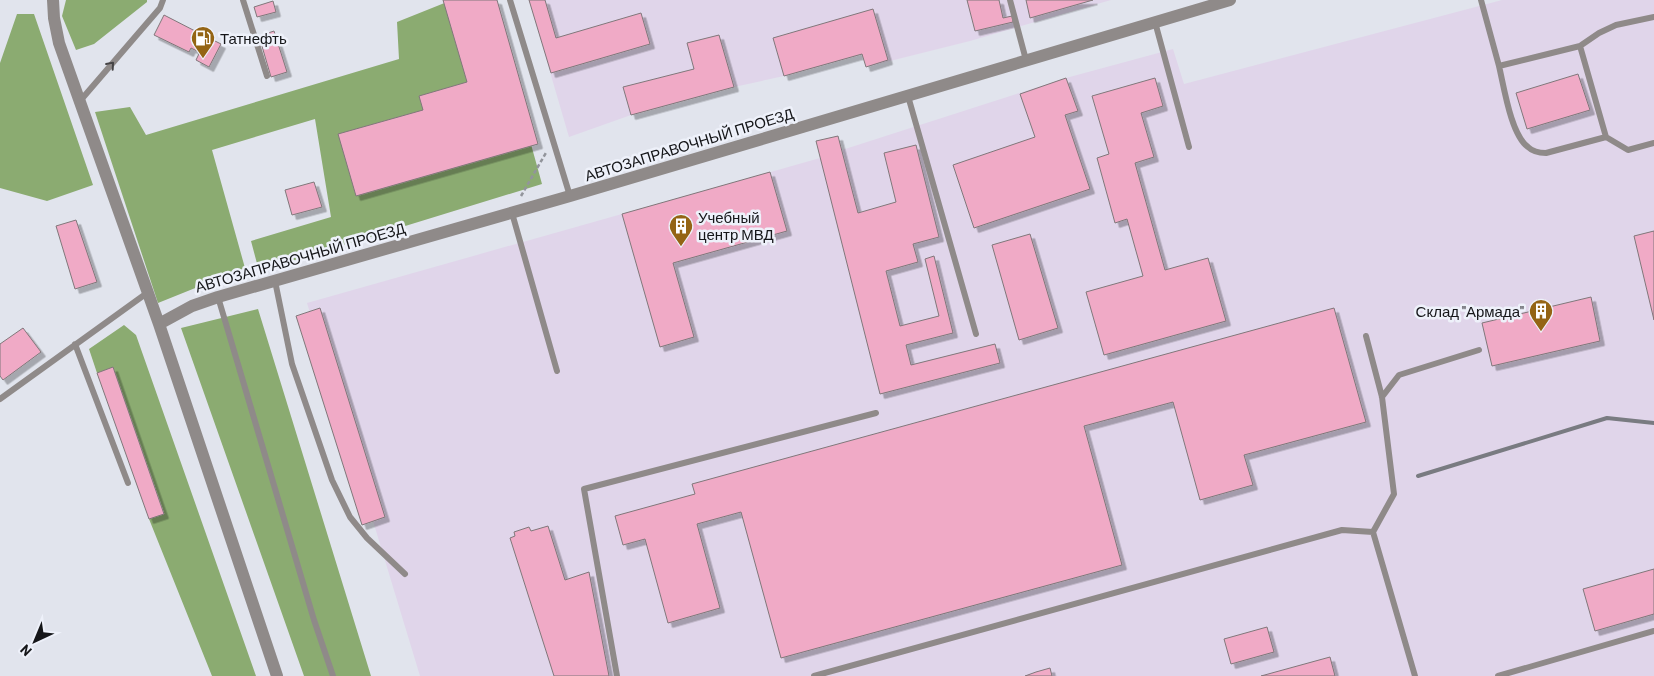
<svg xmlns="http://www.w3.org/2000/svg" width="1654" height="676" viewBox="0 0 1654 676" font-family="Barlow,sans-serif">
  <defs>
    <filter id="shadow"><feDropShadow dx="4.5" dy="4.5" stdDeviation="0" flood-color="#0004"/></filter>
  </defs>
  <rect width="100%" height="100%" fill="#e1e4ed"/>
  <path fill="#e0d5ea" d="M529,0h582l-141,41 -104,26 -4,-13 -78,22 -50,11 -103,28 -62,22z
    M1502,0h152v676h-1234l-113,-373 513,-145 -4,-17 22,-5 4,14 224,-72 107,-29 11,35z"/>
  <path fill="#8bab71" d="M66,0h81v2l-53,42 -18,6 -14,-34z
    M452,0h39l51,184 -283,87 -8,-30 80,-24 -16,-98 -103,31 33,118 -87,35 -63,-191 35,-5 16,28 253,-76 -2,-37z
    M17,14h17l59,171 -46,16 -47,-13v-125z
    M258,309l113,367h-67l-123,-348z
    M124,325l12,10 120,341h-44l-63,-157 15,-6 -51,-145 -16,5 -8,-24z"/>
  <path fill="#f0aac6" stroke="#80777a" filter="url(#shadow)" d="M443,0h54l41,144 -182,52 -18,-62 85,-24 -4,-14 48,-14z
    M529,0h16l11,38 85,-25 9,31 -99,29z
    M967,0h32l4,18 9,-2 1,6 -38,9z
    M1026,0h67l-63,18z
    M273,1l3,11 -19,5 -3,-10z
    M873,9l15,51 -22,7 -4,-13 -78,22 -11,-38z
    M164,15l35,18 -3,5 8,4 -5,10 -8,-4 -2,4 -35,-17z
    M274,31l13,41 -16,5 -12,-41z
    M719,35l15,52 -103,28 -8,-28 71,-18 -7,-26z
    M207,37l14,7 -12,23 -13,-7z
    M1578,74l12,36 -63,19 -11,-36z
    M1066,78l12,33 -13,4 25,74 -116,39 -21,-63 82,-28 -15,-43z
    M1155,78l8,28 -22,7 13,44 -19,6 30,107 43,-12 18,63 -122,34 -18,-63 57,-16 -16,-57 -12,4 -18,-65 12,-4 -17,-58z
    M838,136l20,77 38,-11 -12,-49 32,-8 23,92 -26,7 5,18 -32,9 14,55 39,-10 -14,-57 9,-3 19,77 -47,12 5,20 84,-21 5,19 -120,31 -64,-253z
    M770,172l17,59 -114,32 21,74 -34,10 -38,-133z
    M314,182l8,25 -30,8 -7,-25z
    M76,220l21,62 -22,7 -19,-63z
    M1654,231v89l-20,-84z
    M1030,234l28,94 -39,12 -27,-95z
    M1591,297l9,44 -108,25 -10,-43z
    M320,308l65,209 -23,8 -66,-209z
    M1334,308l32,114 -122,33 9,30 -53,15 -27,-98 -89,24 38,139 -341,93 -40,-146 -44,12 23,84 -52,15 -23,-84 -22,6 -8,-29 80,-22 -3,-10z
    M23,328l18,24 -38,28 -3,-4v-32z
    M113,367l51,147 -15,5 -52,-146z
    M548,526l17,54 24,-8 20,104h-55l-44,-138 5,-2 -1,-4 15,-5 2,4z
    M1654,569v45l-59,17 -12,-42z
    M1267,627l7,25 -43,12 -7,-25z
    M1330,657l5,19h-74z
    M1050,668l2,8h-27l11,-4z"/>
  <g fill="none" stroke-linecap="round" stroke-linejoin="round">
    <path stroke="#92949b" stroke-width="2.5" stroke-dasharray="4 2.5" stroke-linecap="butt" d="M521,196l26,-45"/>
    <path stroke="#8f8a89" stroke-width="6" d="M243,0l24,76
      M510,0l60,196
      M1010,0l16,60
      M1481,0l18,66 81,-20 19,-13 17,-8 38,-8
      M1155,22l34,125
      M1580,46l26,91 22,13 26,-7
      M1499,66c5,21 12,69 29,81 5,5 11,6 18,6l60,-16
      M908,96l68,238
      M80,101l80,-93 3,-8
      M512,213l45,158
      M275,281l17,83 40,116 18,37 17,21 38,36
      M218,297l96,323 19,56
      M1366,336l16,61 12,97 -21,38
      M75,344l53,139
      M1382,397l17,-22 80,-25
      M0,399l147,-106
      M617,676l-33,-187 292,-76
      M814,676l528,-146 31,2 42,144
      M1498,676l156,-45"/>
    <path stroke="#8f8a89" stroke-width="12" d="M53,0l1,18 5,25 100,281 118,352
      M159,324l33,-18 26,-9 352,-101 660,-196"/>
    <path stroke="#797b81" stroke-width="4" d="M1418,476l189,-58 47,5"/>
  </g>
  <defs><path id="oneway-chevron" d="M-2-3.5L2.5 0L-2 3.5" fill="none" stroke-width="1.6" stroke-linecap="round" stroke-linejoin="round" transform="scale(1.25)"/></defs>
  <use stroke="#464446" href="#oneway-chevron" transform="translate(111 65) rotate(-49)"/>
  <defs>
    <g id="fuel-pin" transform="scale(1.25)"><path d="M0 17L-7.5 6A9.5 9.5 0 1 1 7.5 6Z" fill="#946414" stroke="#eef1fa"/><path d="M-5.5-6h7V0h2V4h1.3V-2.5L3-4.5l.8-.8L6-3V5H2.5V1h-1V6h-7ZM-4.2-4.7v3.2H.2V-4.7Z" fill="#fff"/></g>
    <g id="building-pin" transform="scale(1.25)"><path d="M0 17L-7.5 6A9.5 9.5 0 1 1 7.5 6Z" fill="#946414" stroke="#eef1fa"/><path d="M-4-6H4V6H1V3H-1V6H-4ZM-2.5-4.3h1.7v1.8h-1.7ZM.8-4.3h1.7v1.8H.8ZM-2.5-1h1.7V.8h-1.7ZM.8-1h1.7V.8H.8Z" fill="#fff"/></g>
  </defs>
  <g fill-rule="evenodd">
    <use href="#fuel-pin" x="203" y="38"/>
    <use href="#building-pin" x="681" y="226"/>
    <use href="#building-pin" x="1541" y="311"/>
  </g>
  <g text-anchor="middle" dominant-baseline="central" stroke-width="5" stroke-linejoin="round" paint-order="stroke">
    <g font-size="15" fill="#151619" stroke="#eef1fa" text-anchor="start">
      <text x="220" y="38">Татнефть</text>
      <text x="698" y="217">Учебный<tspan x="698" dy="17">центр МВД</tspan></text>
      <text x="1524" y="311" text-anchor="end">Склад "Армада"</text>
    </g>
    <g font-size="15" fill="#151619" stroke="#eef1fa">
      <text transform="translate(689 144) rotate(-17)">АВТОЗАПРАВОЧНЫЙ ПРОЕЗД</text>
      <text transform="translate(300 257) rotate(-16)">АВТОЗАПРАВОЧНЫЙ ПРОЕЗД</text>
    </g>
  </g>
  <g transform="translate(35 641) rotate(224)" stroke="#eef1fa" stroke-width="4" paint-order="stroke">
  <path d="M0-4L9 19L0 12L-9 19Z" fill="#151619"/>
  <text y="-8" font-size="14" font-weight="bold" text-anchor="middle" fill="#151619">N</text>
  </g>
</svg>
